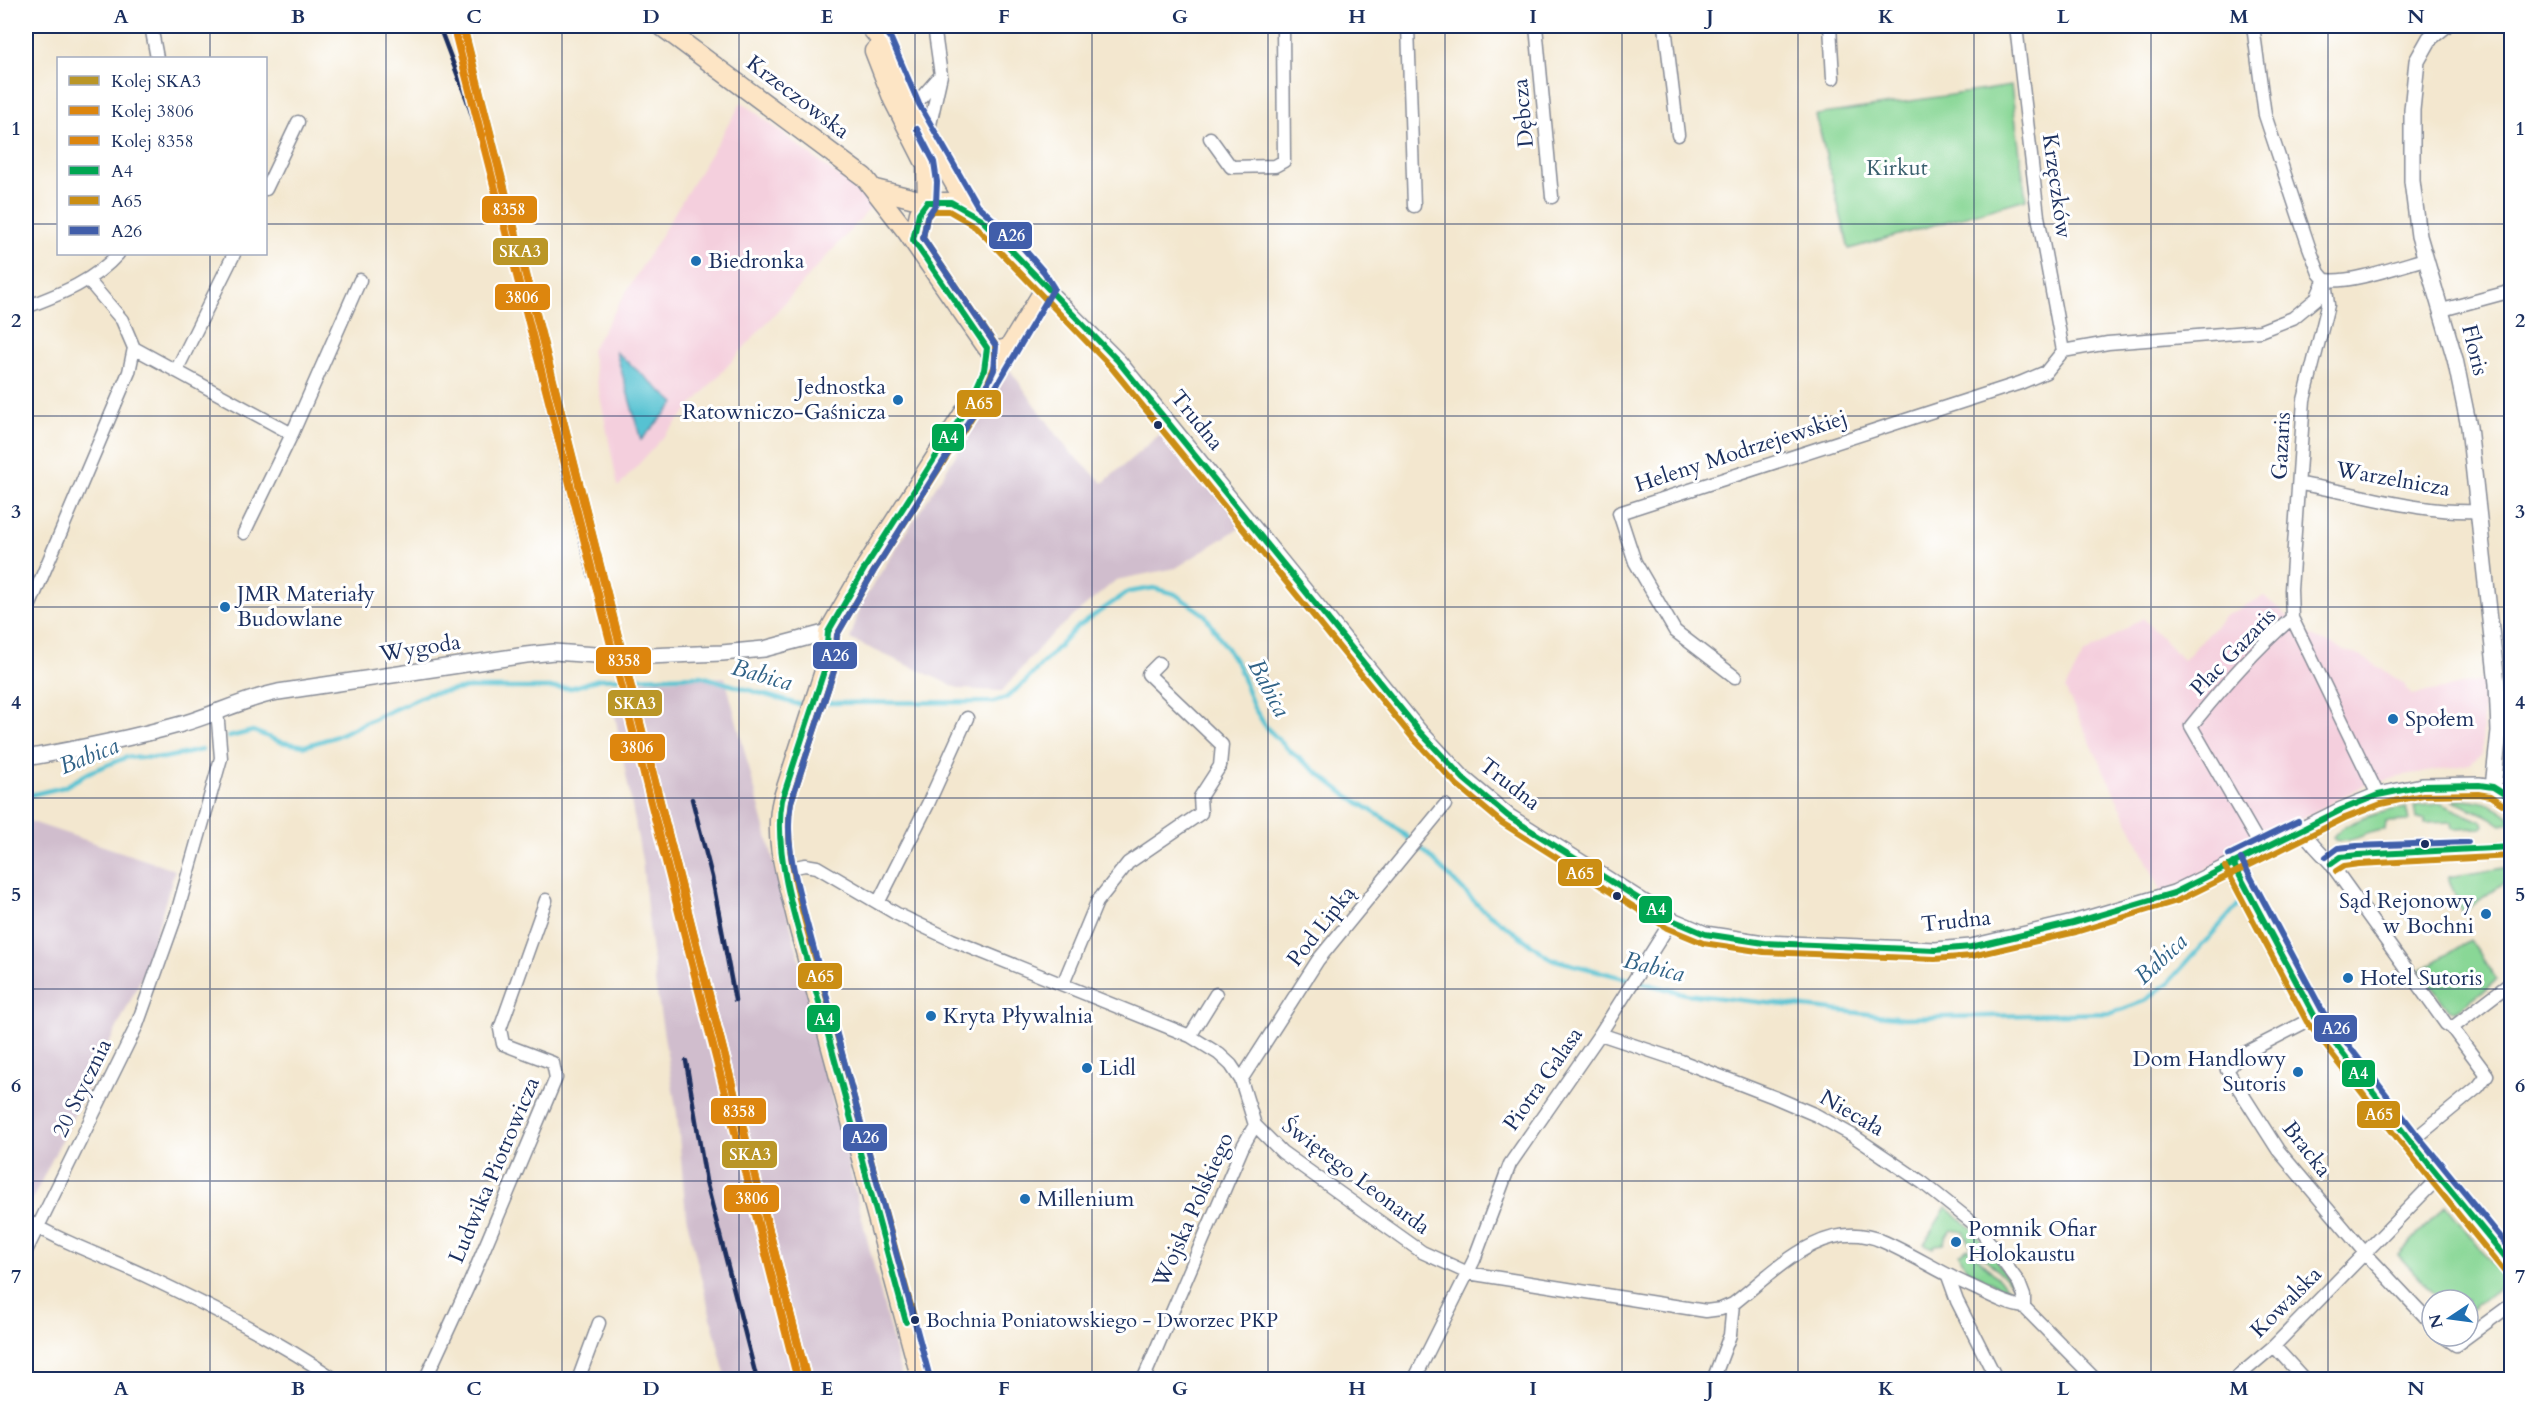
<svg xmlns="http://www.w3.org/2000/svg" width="2537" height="1405" viewBox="0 0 2537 1405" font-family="Cardo,serif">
  <rect width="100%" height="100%" fill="#fff"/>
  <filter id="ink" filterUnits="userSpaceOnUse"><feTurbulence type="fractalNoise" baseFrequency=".0167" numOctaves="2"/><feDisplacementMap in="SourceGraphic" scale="12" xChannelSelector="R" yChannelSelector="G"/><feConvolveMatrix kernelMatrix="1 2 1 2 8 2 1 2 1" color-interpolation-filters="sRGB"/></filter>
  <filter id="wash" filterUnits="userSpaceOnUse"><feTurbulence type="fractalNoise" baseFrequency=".008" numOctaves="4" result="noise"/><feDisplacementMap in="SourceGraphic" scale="24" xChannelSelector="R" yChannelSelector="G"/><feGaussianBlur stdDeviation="1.35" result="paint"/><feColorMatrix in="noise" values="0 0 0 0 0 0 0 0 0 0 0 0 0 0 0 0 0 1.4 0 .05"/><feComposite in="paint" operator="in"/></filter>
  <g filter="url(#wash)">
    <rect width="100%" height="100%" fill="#f3e7cf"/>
    <path fill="#f4cfdd" d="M742,102l132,102 -256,283 -27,-137z
      M2264,596l45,39 59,25 35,23 9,12 65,-13 7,-4 -2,76 -12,10 -71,13 -36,9 -201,107 -97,-204 18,-34 60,-37 40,42 42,-44z"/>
    <path fill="#d0bdcd" d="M1010,370l58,80 35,33 63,-54 78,96 -68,43 -60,12 -68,58 -46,53 -42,-2 -110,-50 12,-37z
      M725,677l80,303 30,130 67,269h-176l-40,-163 -9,-102 -22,-132 -13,-122 -32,-171 32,-8z
      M26,820l149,50 -32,105 -112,227 -5,-2z"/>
    <path fill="#89d796" stroke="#52837a" stroke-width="1.5" d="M2011,86l15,113 -177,50 -33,-134z
      M2459,799c21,1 35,4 51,18l1,6 -9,2 -12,-8 -37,-16z
      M2441,804l42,18 1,4 -3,2 -28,1 -1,-7 -27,1v-4h-9l-2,-13z
      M2406,807l3,14 -23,1 -1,8c-17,0 -34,15 -50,10l-2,-3c12,-17 53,-26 73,-30z
      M2511,867v10l-49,36 -14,-36z
      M2470,940l27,40 -41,31 -7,-1 -29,-39z
      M2446,1205l65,83 -3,6 -7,-8 -33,26v-12h-28l-42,-45z
      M1946,1207l27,22 43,59 -47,-45 -6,-11 -11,-2 -6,6 -3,8 -8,1 -1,3 -10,-4z
      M1968,1248l44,44 -1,1 -44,-23 -8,-16z"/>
    <path fill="#57c2d2" stroke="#397898" stroke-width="1.5" d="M616,352l59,51 -34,37z"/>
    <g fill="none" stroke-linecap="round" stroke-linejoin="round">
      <path stroke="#57c2d2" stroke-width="4.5" d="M817,703l177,-1 12,-4 20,-17 51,-54 51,-35 26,-4 21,6 30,21 34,52 14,39 13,21 25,25 54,42 43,27 37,31 55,55 71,52 135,35 218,24 208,-5 32,-12 24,-18 71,-79
        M229,737l24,-6 28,11 24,4 29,-9 93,-43 41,-6h103l28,-9 102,-3 96,28h12
        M26,796l38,-9 26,-15 37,-15 36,1 39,-8"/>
    </g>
  </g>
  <g filter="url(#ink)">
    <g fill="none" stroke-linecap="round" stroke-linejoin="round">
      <g stroke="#878b96" stroke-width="15">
        <path id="minor" d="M151,26l6,32
          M1408,26l6,180
          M1536,26l16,171
          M1665,26l13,109
          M1830,26l3,52
          M2016,26l22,190 25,135
          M2253,26l12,89 44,132 10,26 6,7
          M908,113l33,-38
          M927,138l14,-63 -7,-49
          M1210,138l21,29 44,-1 9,-5 -1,-135
          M266,189l32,-67
          M2325,280l3,25 -24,95 -13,190 1,28 86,177
          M2325,280c23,4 75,-14 100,-21
          M26,307c34,-13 67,-25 92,-53
          M2442,310l70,-19
          M134,348l158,86
          M2063,351l45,-8 152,-12 33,-13 23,-19 8,-18
          M176,371l58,-117
          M2300,484c60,9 118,30 179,27
          M244,533l48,-99 68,-154
          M26,614l103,-242 5,-24 -12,-28 -34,-40
          M1735,677l-60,-46 -40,-69 -16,-49 401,-130 26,-11 17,-21
          M2302,829c7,14 19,23 29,35l115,160 6,4 35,47 -9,12 -67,55
          M2262,849l-71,-123c31,-38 64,-77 101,-108
          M785,869l20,-4 12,2 80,47 55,26 238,96 29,18 12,11 10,15 14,45 27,27 140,100 46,21 238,38 15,-2 12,-5c41,-32 91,-88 149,-63 28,12 54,29 82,42 19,8 39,21 60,24l72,73
          M878,903l50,-99 39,-86
          M1063,984l34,-82 31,-39 73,-50 -1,-16 20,-31 2,-21 -74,-71 11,-11
          M2315,1017l-74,38 -14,15 51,80 87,103 67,71
          M2452,1028l60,-46
          M1600,1034l81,27 93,36 42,18 36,20 71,48 55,44 41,56 5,13v11
          M1190,1036l26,-42
          M1241,1080l77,-120 127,-155
          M26,1220c37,23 80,37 120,56 65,31 130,63 190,104
          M26,1251l111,-226 40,-112 44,-155 -4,-48
          M1948,1276l9,25 40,79
          M2443,1336l13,9 56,-41
          M2274,1346l31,34
          M425,1380l46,-100 85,-202 -3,-15 -50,-19 -3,-15 46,-129
          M578,1380l21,-57
          M1143,1380l100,-234 12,-21
          M1414,1380l60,-120 36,-96 90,-130 72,-114
          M1713,1380l17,-45 3,-31
          M2234,1380l40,-34 166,-170"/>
      </g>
      <g stroke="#878b96" stroke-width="18">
        <path id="tertiary" d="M2445,26l-15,12 -13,23 -5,49v71l7,55 36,123 14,68 28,257 2,47 -6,56
          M1045,288l73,73 301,370 45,48 44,37 164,104 33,14 59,9 171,7 36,-3 102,-24 101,-30 167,-83 37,-15 44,-9 57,-1 14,2 19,12
          M26,758c51,-9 102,-19 152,-33 34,-9 65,-26 100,-33l248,-37 28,-3 69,5 99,-4 42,-4 64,-17
          M2233,863l82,154 96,125 101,124"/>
      </g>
      <g stroke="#878b96" stroke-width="21">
        <path id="secondary" d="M661,26l203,151 42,54 81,117 7,3 14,-3
          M870,27l13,16 28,65 59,103
          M874,51l19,49 33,65 1,37
          M875,189l52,13h24l19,9 11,8 54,55 10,14 -59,97 -18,21 -102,160 -38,66 -3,36 -43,132c-10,41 6,81 15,122l124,458
          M913,240l6,-27 8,-11"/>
      </g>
      <use href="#minor" stroke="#fff" stroke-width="12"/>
      <use href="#tertiary" stroke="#fff" stroke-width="15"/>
      <use href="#secondary" stroke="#fde5c5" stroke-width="18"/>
      <path stroke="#1b2f5e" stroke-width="4.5" d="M439,26l28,74 13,41 110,437
        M451,26l8,31
        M692,799l20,78 23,123
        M686,1061l20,120 51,199"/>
      <g stroke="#fff" stroke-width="10">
        <path id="bus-1" d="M2233,863l82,154 96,125 101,123
          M2331,864l10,-7 17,-2 154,-8
          M906,1322c-28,-104 -57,-209 -85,-313 -16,-59 -50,-150 -39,-209l43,-132 3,-36 38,-66 102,-160 16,-36 3,-22 -74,-108 6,-27 8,-11h24l30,17 137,142 301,370 45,48 44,37 164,104 33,14 59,9 171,7 36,-3 102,-24 101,-30 167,-83 37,-15 44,-9 57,-1 14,2 19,12"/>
      </g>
      <g stroke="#fff" stroke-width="10">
        <path id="bus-2" d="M2225,867l82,155 97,125 101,125
          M2336,871l8,-5 15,-2 153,-8
          M915,1320c-29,-105 -57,-209 -86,-313 -15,-57 -49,-149 -38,-205l43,-131 3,-36 37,-64 102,-160 19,-46v-21l-72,-106 4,-21 5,-6h17l26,15 136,141 301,370 45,48 45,38 165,105 36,15 61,9 171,7 37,-3 104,-24 101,-31 168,-83 36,-14 42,-9 55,-1 12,2 17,11"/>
      </g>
      <g stroke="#fff" stroke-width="10">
        <path id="bus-3" d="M880,26l11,13 28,65 58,101 40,36 27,31 10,16 -60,102 -19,21 -101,160 -37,64 -3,36 -43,131c-7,41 5,78 15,118l124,458
          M917,129l17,33 3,20 -1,22 -9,13 -4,21 73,108 -2,24 -15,32
          M2229,855l69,-34
          M2326,857l12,-9 19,-2 111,-4
          M2241,859l82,153 95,124 94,115"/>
      </g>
      <use href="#bus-1" stroke="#00a651" stroke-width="6"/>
      <use href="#bus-2" stroke="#cb8e13" stroke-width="6"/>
      <use href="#bus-3" stroke="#415eaa" stroke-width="6"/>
      <g stroke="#fff" stroke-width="12">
        <path id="rail-1" d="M463,26l344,1354"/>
      </g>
      <g stroke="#fff" stroke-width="12">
        <path id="rail-2" d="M454,28l344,1352"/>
      </g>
      <g stroke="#fff" stroke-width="12">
        <path id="rail-3" d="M463,28l344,1352"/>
      </g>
      <use href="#rail-1" stroke="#ba9627" stroke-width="8"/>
      <use href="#rail-2" stroke="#dd860e" stroke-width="8"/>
      <use href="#rail-3" stroke="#dd860e" stroke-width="8"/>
    </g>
  </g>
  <path fill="none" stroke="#1b2f5e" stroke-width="1.5" stroke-opacity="0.55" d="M210,26v32M386,26v1354M562,26v1354M739,26v1354M915,26v1354M1092,26v1354M1268,26v1354M1445,26v1354M1622,26v1354M1798,26v1354M1974,26v1354M2151,26v1354M2328,26v1354M26,224h32M266,224h2246M210,254v1126M26,416h2486M26,607h2486M26,798h2486M26,989h2486M26,1181h2486"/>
  <g fill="#1f6fb2" stroke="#fff" stroke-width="2">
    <circle cx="696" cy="261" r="6"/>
    <circle cx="898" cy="400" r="6"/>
    <circle cx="225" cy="607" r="6"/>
    <circle cx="2393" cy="719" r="6"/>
    <circle cx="2486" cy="914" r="6"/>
    <circle cx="2348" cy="978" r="6"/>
    <circle cx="931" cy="1016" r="6"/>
    <circle cx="1087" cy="1068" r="6"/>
    <circle cx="2298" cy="1072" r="6"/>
    <circle cx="1025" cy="1199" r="6"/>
    <circle cx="1956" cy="1242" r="6"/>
  </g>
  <g fill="#1b2f5e" stroke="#fff" stroke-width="2">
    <circle cx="1158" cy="425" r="5"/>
    <circle cx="2425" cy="844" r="5"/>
    <circle cx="1617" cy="896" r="5"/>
    <circle cx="915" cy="1320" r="5"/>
  </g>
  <g text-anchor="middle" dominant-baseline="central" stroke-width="6" stroke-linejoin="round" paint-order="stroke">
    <g font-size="20" fill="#1b2f5e" stroke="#fff" text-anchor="start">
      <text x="926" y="1320">Bochnia Poniatowskiego - Dworzec PKP</text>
    </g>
    <g font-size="22" fill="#1b2f5e" stroke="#fff">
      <text transform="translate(798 97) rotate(37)">Krzeczowska</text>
      <text transform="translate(1523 113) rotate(-95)">Dębcza</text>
      <text transform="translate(2057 186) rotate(82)">Krzęczków</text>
      <text transform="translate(2475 350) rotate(76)">Floris</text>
      <text transform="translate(1197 420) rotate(51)">Trudna</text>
      <text transform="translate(2281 446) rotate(-87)">Gazaris</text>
      <text transform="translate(1741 451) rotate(-18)">Heleny Modrzejewskiej</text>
      <text transform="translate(2393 479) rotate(10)">Warzelnicza</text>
      <text transform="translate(420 648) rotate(-9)">Wygoda</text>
      <text transform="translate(2233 652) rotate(-46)">Plac Gazaris</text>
      <text transform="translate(1510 784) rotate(38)">Trudna</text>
      <text transform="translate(1956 921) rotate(-6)">Trudna</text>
      <text transform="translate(1321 926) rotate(-52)">Pod Lipką</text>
      <text transform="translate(1543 1079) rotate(-55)">Piotra Galasa</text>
      <text transform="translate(82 1088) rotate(-64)">20 Stycznia</text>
      <text transform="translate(1852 1113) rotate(30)">Niecała</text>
      <text transform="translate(2307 1149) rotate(52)">Bracka</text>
      <text transform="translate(494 1170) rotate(-67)">Ludwika Piotrowicza</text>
      <text transform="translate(1356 1176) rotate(37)">Świętego Leonarda</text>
      <text transform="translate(1193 1210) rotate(-66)">Wojska Polskiego</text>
      <text transform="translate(2286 1302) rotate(-45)">Kowalska</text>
    </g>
    <g font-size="22" fill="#3c616f" stroke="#fff">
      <text x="1897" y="168">Kirkut</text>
    </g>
    <g font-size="22" fill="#1b2f5e" stroke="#fff" text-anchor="start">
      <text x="708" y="261">Biedronka</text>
      <text x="886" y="387" text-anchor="end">Jednostka<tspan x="886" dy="25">Ratowniczo-Gaśnicza</tspan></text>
      <text x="237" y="594">JMR Materiały<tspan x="237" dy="25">Budowlane</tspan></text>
      <text x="2405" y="719">Społem</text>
      <text x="2474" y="901" text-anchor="end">Sąd Rejonowy<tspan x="2474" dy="25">w Bochni</tspan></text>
      <text x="2360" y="978">Hotel Sutoris</text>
      <text x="943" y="1016">Kryta Pływalnia</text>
      <text x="2286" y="1059" text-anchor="end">Dom Handlowy<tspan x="2286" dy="25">Sutoris</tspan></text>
      <text x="1099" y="1068">Lidl</text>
      <text x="1037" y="1199">Millenium</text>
      <text x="1968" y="1229">Pomnik Ofiar<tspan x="1968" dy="25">Holokaustu</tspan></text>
    </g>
    <g font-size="24" font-style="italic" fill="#306287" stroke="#fff">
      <text transform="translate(762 675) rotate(16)">Babica</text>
      <text transform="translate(1269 688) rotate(62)">Babica</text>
      <text transform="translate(89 756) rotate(-22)">Babica</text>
      <text transform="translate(2161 959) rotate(-43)">Babica</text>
      <text transform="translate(1654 967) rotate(14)">Babica</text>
    </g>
  </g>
  <g stroke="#fff" stroke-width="2">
    <rect x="481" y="195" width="57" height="29" rx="6" fill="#dd860e"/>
    <rect x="988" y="221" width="45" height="29" rx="6" fill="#415eaa"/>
    <rect x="492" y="237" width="57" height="29" rx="6" fill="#ba9627"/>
    <rect x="494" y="283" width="57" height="28" rx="6" fill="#dd860e"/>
    <rect x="956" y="389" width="46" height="29" rx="6" fill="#cb8e13"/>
    <rect x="931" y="423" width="34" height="29" rx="6" fill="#00a651"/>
    <rect x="812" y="641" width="46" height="29" rx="6" fill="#415eaa"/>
    <rect x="595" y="646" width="57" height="29" rx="6" fill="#dd860e"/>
    <rect x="607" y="689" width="56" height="28" rx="6" fill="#ba9627"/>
    <rect x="609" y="733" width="57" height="29" rx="6" fill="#dd860e"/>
    <rect x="1557" y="858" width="46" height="29" rx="6" fill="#cb8e13"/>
    <rect x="1638" y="895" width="35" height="29" rx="6" fill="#00a651"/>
    <rect x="797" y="962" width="46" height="28" rx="6" fill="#cb8e13"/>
    <rect x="806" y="1004" width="35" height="29" rx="6" fill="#00a651"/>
    <rect x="2313" y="1014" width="45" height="29" rx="6" fill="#415eaa"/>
    <rect x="2341" y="1059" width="35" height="29" rx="6" fill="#00a651"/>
    <rect x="710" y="1097" width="57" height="28" rx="6" fill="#dd860e"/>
    <rect x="2356" y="1100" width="45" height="29" rx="6" fill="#cb8e13"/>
    <rect x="842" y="1123" width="46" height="29" rx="6" fill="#415eaa"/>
    <rect x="721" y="1140" width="57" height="29" rx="6" fill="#ba9627"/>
    <rect x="723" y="1184" width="57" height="29" rx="6" fill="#dd860e"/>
  </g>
  <g font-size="16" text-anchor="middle" font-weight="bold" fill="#fff">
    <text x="509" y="215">8358</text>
    <text x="1011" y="241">A26</text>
    <text x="520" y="257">SKA3</text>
    <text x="522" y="303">3806</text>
    <text x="979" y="409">A65</text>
    <text x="948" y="443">A4</text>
    <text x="835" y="661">A26</text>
    <text x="624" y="666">8358</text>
    <text x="635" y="709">SKA3</text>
    <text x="637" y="753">3806</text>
    <text x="1580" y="879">A65</text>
    <text x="1656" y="915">A4</text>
    <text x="820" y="982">A65</text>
    <text x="824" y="1025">A4</text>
    <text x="2336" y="1034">A26</text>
    <text x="2358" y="1079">A4</text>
    <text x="739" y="1117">8358</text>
    <text x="2379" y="1120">A65</text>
    <text x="865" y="1143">A26</text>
    <text x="750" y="1160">SKA3</text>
    <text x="752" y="1204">3806</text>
  </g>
  <rect width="2537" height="1405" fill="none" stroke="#fff" stroke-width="66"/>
  <rect x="57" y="57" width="210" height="198" fill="#ffffff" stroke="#a4acbf" stroke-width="1.5"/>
  <rect x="69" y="76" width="30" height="9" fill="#ba9627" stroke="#a4acbf" stroke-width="1.5"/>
  <text x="111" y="87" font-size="18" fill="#1b2f5e">Kolej SKA3</text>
  <rect x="69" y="106" width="30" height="9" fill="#dd860e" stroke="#a4acbf" stroke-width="1.5"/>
  <text x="111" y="117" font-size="18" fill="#1b2f5e">Kolej 3806</text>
  <rect x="69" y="136" width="30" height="9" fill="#dd860e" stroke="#a4acbf" stroke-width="1.5"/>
  <text x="111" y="147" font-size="18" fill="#1b2f5e">Kolej 8358</text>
  <rect x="69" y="166" width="30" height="9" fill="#00a651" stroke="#a4acbf" stroke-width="1.5"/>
  <text x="111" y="177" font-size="18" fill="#1b2f5e">A4</text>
  <rect x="69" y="196" width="30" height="9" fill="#cb8e13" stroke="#a4acbf" stroke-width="1.5"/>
  <text x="111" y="207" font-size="18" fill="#1b2f5e">A65</text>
  <rect x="69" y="226" width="30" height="9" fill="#415eaa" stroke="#a4acbf" stroke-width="1.5"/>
  <text x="111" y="237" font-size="18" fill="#1b2f5e">A26</text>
  <g transform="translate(2450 1318) rotate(257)"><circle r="28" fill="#ffffff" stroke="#a4acbf" stroke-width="1.5"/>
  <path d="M0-4.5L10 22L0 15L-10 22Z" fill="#1f6fb2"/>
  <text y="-9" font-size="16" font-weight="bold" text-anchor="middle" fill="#1b2f5e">N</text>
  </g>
  <rect x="33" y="33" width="2471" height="1339" fill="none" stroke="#1b2f5e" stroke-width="2"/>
  <g font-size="20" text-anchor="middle" font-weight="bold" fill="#1b2f5e">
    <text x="121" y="23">A</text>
    <text x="298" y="23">B</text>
    <text x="474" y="23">C</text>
    <text x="651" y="23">D</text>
    <text x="827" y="23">E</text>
    <text x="1004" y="23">F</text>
    <text x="1180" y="23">G</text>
    <text x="1357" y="23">H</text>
    <text x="1533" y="23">I</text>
    <text x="1710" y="23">J</text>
    <text x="1886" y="23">K</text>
    <text x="2063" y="23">L</text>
    <text x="2239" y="23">M</text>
    <text x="2416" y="23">N</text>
    <text x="16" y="135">1</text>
    <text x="2520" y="135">1</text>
    <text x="16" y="327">2</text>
    <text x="2520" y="327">2</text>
    <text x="16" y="518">3</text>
    <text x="2520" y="518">3</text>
    <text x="16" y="709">4</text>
    <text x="2520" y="709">4</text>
    <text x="16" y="901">5</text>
    <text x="2520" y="901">5</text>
    <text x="16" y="1092">6</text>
    <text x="2520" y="1092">6</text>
    <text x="16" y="1283">7</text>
    <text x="2520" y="1283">7</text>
    <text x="121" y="1395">A</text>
    <text x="298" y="1395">B</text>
    <text x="474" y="1395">C</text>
    <text x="651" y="1395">D</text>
    <text x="827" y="1395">E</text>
    <text x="1004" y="1395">F</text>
    <text x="1180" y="1395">G</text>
    <text x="1357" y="1395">H</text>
    <text x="1533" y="1395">I</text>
    <text x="1710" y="1395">J</text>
    <text x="1886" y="1395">K</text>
    <text x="2063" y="1395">L</text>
    <text x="2239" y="1395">M</text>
    <text x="2416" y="1395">N</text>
  </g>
</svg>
